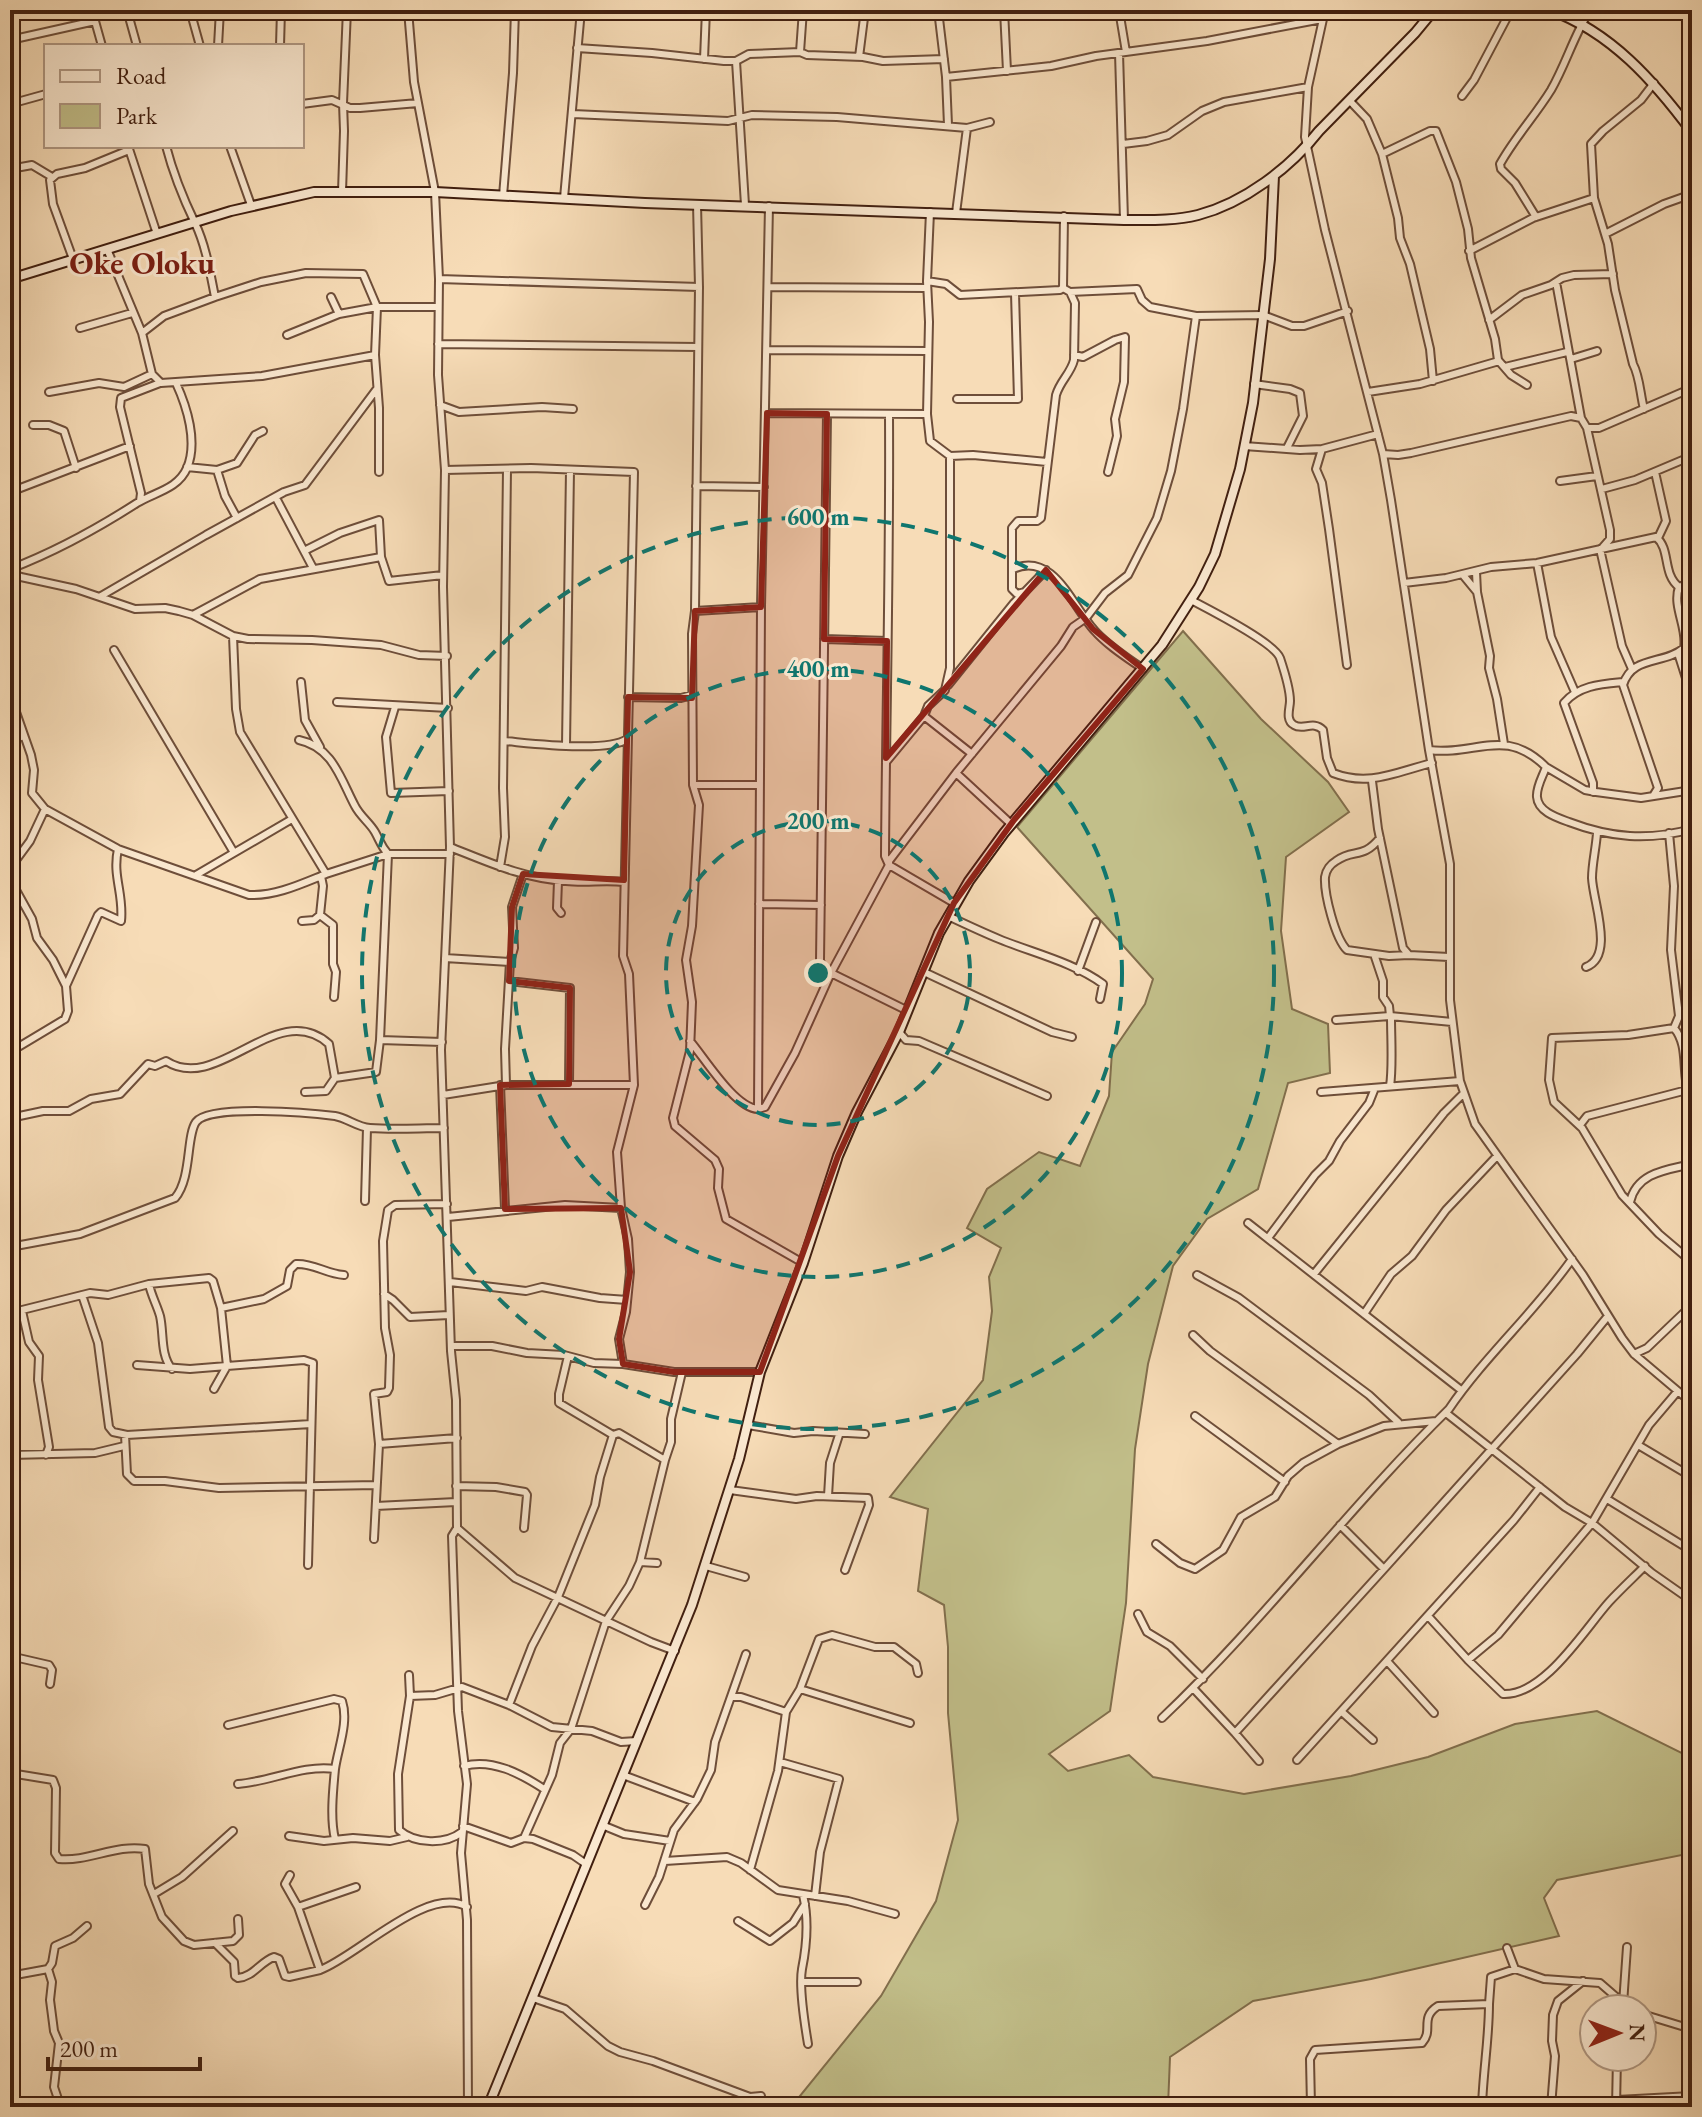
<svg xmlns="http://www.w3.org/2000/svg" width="1702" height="2117" viewBox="0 0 1702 2117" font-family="'EB Garamond',serif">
  <rect width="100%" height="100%" fill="#f7dcb7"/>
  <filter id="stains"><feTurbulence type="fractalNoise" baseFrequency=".0025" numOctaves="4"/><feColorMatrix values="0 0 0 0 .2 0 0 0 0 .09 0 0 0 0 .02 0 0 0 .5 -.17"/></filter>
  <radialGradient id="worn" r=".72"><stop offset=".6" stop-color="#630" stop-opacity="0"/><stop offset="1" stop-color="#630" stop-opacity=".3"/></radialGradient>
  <path fill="#c2bf8a" stroke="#826f4d" stroke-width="2" d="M1183,631l78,88 67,63 21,30 -63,45 -5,74 11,78 36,15 2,49 -42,10 -30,106 -51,30 -34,47 -25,98 -13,85 -9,154 -16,108 -61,43 19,17 61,-16 24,22 91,17 107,-18 77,-19 87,-33 82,-13 95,47v95l-135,27 -13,18 15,38 -188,43 -118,22 -83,56 -2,50h-377l90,-111 55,-95 22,-81 -10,-107v-66l-4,-42 -26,-14 10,-82 -38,-12 93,-117 9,-69 -3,-34 12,-29 -34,-20 20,-39 52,-37 41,14 29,-70 3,-44 33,-48 8,-25 -136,-152z"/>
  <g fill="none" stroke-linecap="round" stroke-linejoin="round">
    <g stroke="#6e4e3a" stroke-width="10">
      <path id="street" d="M89,10l6,11 7,25
        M127,10l10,36
        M190,10l10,36
        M408,10l6,72 21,110 4,87 -1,96 7,95 -2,117 7,260 -9,203 10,301 5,49 1,128 -5,8 6,175 9,73 -6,69 6,67 1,187
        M938,10l8,67 2,48
        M1004,10l3,61
        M1119,10l7,42
        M1325,10l-17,77 -3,50 20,93 58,224 8,46 38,250 21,114v136l10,81 15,43 108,151 39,63 12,16 58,49
        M10,40l85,-19
        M218,46l2,-36
        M280,46l1,-36
        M577,48l75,5 72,8h12l13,-7 51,-2 7,3 56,2 20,4 61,-2
        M800,52l3,-42
        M1119,53l5,167
        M859,57l6,-47
        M704,59l2,-49
        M736,61l9,144
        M946,77l105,-11 45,-10 111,-15 115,-22
        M1462,96l12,-16 37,-70
        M1349,100l18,19 15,35 16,64 2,20 10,26 20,85 3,32
        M10,104l36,-10
        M302,104l30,-4 18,8h10l58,-5
        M573,114l155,7 24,-6 85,2 130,11 23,-6
        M1123,144l24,-3 21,-6 34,-24 22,-9 84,-15
        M128,146l29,88
        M166,146c7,27 17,52 29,77 11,23 15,49 20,74l46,-15 45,-9 57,1 14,33 -2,48 4,53v64
        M230,146l21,59
        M1382,154l48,-23h6l20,51 12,47 3,29 24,81 3,21 13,15 16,10
        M10,169l22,-4 20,12
        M342,192l2,-61 -1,-28 4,-93
        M503,196l10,-123 2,-63
        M564,198l17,-188
        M697,204l2,83 -4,324 -3,23 1,151 6,20 -7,121 -6,34 6,42 -2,49 -17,67 2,8 40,34 4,9 -1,19 8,31 77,44
        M930,212l-3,69 2,41 -2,92 3,27 20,15v212l-5,22 -17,16 -4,10 48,38
        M956,213l11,-85
        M1536,217l-21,-34 -14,-14 -1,-5c15,-27 35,-48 51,-74 15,-26 23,-55 39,-80
        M1605,234l59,-30 28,-10
        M107,249l35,84 10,41 9,9 101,-7 113,-21
        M1469,251l64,-33 61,-20
        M73,259l-20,-55 -3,-24 7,-6 28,-6 44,-18
        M439,279l260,8
        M927,281l19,3 14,11 100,-5 3,-2 7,4 67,-3 5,11 8,7 46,9 67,-1 29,11h12l44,-15
        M1556,282l25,136
        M768,287l159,1
        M1063,288l1,-72
        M331,297l8,17
        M1489,320l33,-25 29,-10 11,-7 12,-3 39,-1
        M80,328l52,-15
        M142,333l22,-17 51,-19
        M287,335l52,-21 38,-7h61
        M438,344l260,3
        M767,350l161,1
        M1074,355l9,2 32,-17 10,-3 -1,45 -9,37 2,17 -9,36
        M1571,359l26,-8
        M1505,367l62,-15
        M1254,384l36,5 10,4 3,23 -16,32
        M49,392l50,-9 25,4 28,-13
        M1368,392l52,-8 79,-23
        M957,399h61l-3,-106
        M440,405l19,7 83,-5 31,2
        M1644,409c-4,-15 -4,-32 -11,-45l-18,-74 -7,-46 -14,-46 -3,-54 12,-13 38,-31 13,-17
        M767,413l160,1
        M827,414l-7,547 4,8 7,4 77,38
        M889,415c1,147 -3,294 -4,441l4,9 65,38
        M10,423l1,4
        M33,425h16l15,6 12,37
        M1587,428l23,102v9l-7,8
        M1244,446l56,4 22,-1 56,-15
        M1322,449l-6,20 6,14 7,46 18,136
        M1383,454l15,1 13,-2 160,-37 10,2 6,10h12l93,-40
        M950,456l23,-1 74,7
        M187,467l30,3 8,26 12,22
        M217,470l20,-7 18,-28 8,-4
        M445,470l86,-2 103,4 -11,484 6,18 5,111 -17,67 4,56 7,31 2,33 -4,40 -7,27 4,25
        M1655,472l11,49 -8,17
        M1560,481l37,-5
        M696,486l68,1
        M1602,489l33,-9 57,-24
        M10,492l120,-46
        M276,498l37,70
        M140,501l1,-8 -21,-86 1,-9 39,-15
        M1600,549l22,97 10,23
        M306,550l34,-17 39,-13 2,37 8,24 54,-6
        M1537,563l14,74 24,55
        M10,569c47,-18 85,-39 127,-66 18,-11 41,-14 50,-35 11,-26 0,-61 -11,-85
        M1013,569c41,-18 59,37 81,61 13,15 32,27 49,39
        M10,572l11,5 55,12 59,20 30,-1 14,3 14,4 40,21 15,3 64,1 69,5 38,10 28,1
        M1476,572l1,20 13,64 -1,12 8,31 7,45
        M1463,575l14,17
        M1404,583l42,-5 45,-11 46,-4 119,-26c15,12 6,37 23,50
        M1679,587l13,-5
        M1025,592l-8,2 -5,-5v-61l6,-7h19l4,-3 15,-123c4,-14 15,-22 18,-35l1,-57 -5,-11
        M101,596l105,-61 78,-43 21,-7 71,-95
        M1191,600c17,9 84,43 89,58 4,12 10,30 10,43 0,7 -5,19 4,24 9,6 19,-5 29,5l4,28 6,15c36,14 63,-1 99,-10
        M695,611l66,-4
        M193,615l67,-36 121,-22
        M233,636l3,73 4,23 86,142 62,-20h62
        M824,639l63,2
        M114,650l119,201
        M1678,653l14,44
        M301,682l4,38 15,27
        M948,685l66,-82 32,-33
        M10,695l21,60 3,15 -2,23 13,16 73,40 131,46c27,1 52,-11 77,-21
        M628,697l53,1 11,-3
        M337,702l111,6
        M395,707l-9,30 5,56 58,-2
        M10,740l14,-4
        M299,740c34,7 42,40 56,66 5,10 15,17 20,26 5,9 6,14 13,22l-8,186 62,2
        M504,741c25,2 104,12 123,-2
        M566,745l4,-275
        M1429,750c47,6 76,-24 117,17 -3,9 -10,20 -9,30 1,15 21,21 32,25 42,16 79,19 123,7
        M886,762l38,-46
        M1546,767l39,23 11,2 45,6 51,-8
        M956,773l55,51
        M1372,781l6,48 25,119 6,7 40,2
        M693,785h66
        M1593,792v-9l-29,-80c15,-18 38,-19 60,-21
        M1653,796l5,-8 -35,-103c9,-30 41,-20 61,-37 4,-20 -12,-41 -5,-61
        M45,809l-15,32 -14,19 -4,23 20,36 5,19 16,22 13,26
        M1669,833l5,53 -3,64 8,66 -5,12
        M1380,838c-18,22 -26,10 -44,23 -5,3 -10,9 -11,16 -1,17 10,61 22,73l42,6 20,-1
        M450,847c38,15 75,32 116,34 19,2 39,-1 58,1
        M500,867l5,-30 -2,-49 4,-319
        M196,875l96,-56
        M558,881l-1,27 4,5
        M759,904l62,1
        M320,915l13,10v39l3,8 -2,25
        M948,916c17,8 34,16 51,23 34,14 74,23 104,45l-3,15
        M302,921l12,-1 6,-5 3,-29 -2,-10
        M1374,954l9,27v16l6,9 1,10 62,6
        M445,958l65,4 -5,87 1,36
        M510,962l4,-14 -2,-41 11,-33
        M1586,967c29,-11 7,-65 6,-89 0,-14 4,-30 5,-45
        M1078,971l18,-49
        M924,972l128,60 20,5
        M509,981l61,7 -1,96
        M1336,1020l54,-4
        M1674,1028l-46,7 -76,3 -3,42 5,22 28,26 40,67 37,39 33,28
        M1674,1028c17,20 5,49 18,70
        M899,1032l7,8 13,1 128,55
        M690,1041c16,19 45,67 68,68l3,-502 8,-401
        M10,1052l55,-33 3,-8 -2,-25 32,-71 3,-3 20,9c3,-27 -9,-45 -3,-72
        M500,1085l5,124
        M1390,1086c3,-19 1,-48 1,-69
        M305,1092l21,-1 9,-13
        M1321,1092l139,-11
        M443,1095l63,-10h128
        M758,1109l7,-2 30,-54 36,-80 58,-108v-4l67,-88 105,-127 12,-19 13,-9 19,-25 23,-18 29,-57 14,-47 12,-62 13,-93
        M10,1118l33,-7h26l22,-12 29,-5 28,-30 7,2 11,-5c52,34 111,-64 163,-17l6,34 41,-6 4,-32
        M1580,1125l7,-9 100,-26
        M365,1201l2,-73
        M1630,1202c7,-30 37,-32 62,-38
        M448,1217l117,-12 56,3
        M1248,1223l213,167
        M1268,1238l47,-63 14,-14 11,-20 29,-38 6,-15
        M10,1247l70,-13 95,-36c17,-20 11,-62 21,-76 13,-18 116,-9 139,-6 12,2 22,11 35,12 25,2 49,0 74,0
        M1314,1274l130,-161 20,-20
        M1197,1275l42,23 130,97 29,27
        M450,1282l76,9 16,-4 58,11 27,2
        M149,1284c2,11 8,21 11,32 4,17 0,39 12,53
        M384,1294l9,6 17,17 39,-2
        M82,1295l16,48 11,84 4,5 14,3 184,-11
        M221,1308l43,-9 23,-13 3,-16 6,-6c18,-1 30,10 48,11
        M22,1311l7,31 10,14 -1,24 11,67 -3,8
        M10,1313l80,-20 18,2 41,-11 60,-6 4,3 8,27 6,58 77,-6 9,3 -5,202
        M1364,1314l27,-40 21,-18 34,-46 51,-54
        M1193,1335l17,16 128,93
        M451,1346h41l35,7 37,2 30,8 29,1 51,8h86
        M1634,1354l13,-6 45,-43
        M568,1356l-9,38v9l54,32
        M137,1365l53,4 37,-3
        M214,1389l13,-23
        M1446,1413l119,94 27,16 57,-98 28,-33
        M1195,1416l90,66
        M748,1425l46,8 19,-2 52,3
        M125,1435l2,39 7,7h31l54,7 157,-3
        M379,1444l78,-6
        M1638,1445l54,32
        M10,1455l85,-2 29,-7
        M456,1486l40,1 29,5 2,3 -3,33
        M730,1490l66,9 21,-3 51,2 1,7 -24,65
        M828,1496l2,-33 9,-28
        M1607,1499l85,52
        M376,1506l80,-4
        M1340,1525l44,44 193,-215 31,-38
        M457,1528l58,50 136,64 24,9
        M374,1539l5,-95 -5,-50 13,-2 2,-4 1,-33 -5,-27 -2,-87 5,-31 7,-5 52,-1
        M1156,1544l24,19 15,6 28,-19 18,-33 34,-20 13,-21 15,-13 35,-19 46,-18 52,-5
        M640,1562l25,-102
        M706,1566l39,11
        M1138,1614l9,18 23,14 33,33
        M1428,1616l40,44 35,34c41,2 81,-64 106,-92 11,-12 24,-24 36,-36
        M10,1656l39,9 3,5 -2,14
        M1468,1660l30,-25 94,-112 60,50 40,28
        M1387,1661l47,52
        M409,1675l1,21 -12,78 1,56c16,14 46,15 63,2
        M1193,1688l42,45
        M800,1689l110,34
        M410,1696l25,-1 27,-8 47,18 43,22 40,4 29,11 16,-1
        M731,1697h10l45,15
        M509,1705l23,-59 26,-49 37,-92 5,-28 13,-42 6,-2 46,27 6,-18v-23l11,-47
        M1342,1712l31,28
        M1162,1718c102,-97 187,-211 287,-309 36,-53 86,-97 123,-150
        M228,1725l106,-26 8,2c7,21 -4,47 -7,68 -2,21 -5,50 0,70
        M1297,1760l217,-240 26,-33
        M1259,1761l-24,-28 149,-164
        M780,1762l59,17 -19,73 -5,44
        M464,1766c28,-8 57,8 80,23
        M10,1773l43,7 3,8 -1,65 4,6c29,3 57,-15 86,-10l4,35 13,33 22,24 10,4 39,-4 6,-6 -1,-16
        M623,1775l72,27
        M238,1784c31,-2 66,-20 97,-15
        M602,1825l22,9 46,7
        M463,1826l48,17 13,-5 9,1 40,16 13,9
        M289,1836l35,5 29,-3 37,3 17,-4
        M524,1838l28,-63 8,-32 11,-14 35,-108 23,-35 11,-24 17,1
        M665,1861l62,-4 14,6 37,27 70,11 47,13
        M750,1870l28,-99 8,-59 14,-23 19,-50 13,-4 43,12h19l22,17 2,9
        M290,1875l-5,9 13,23 22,63c36,-13 108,-86 147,-63
        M154,1894l28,-17 51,-46
        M803,1895c6,25 4,49 -1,74 -3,17 3,57 6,75
        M645,1905l14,-28 15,-47 23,-31 14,-29 4,-28 31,-88
        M298,1907l58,-20
        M738,1921l32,20 23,-18 12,-19
        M1688,1939v89l4,1
        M215,1943l19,19 1,14 3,2c15,-1 22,-16 36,-21l5,2 6,17 4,1 31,-7
        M1507,1948l8,21 29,10 56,4 30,26
        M48,1969l4,13 -2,18 4,31 5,12 -5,44 6,18 -3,2
        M10,1976l38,-7 4,-6 3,-17 18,-8 14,-12
        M803,1982h54
        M533,1998l32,11 43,37 12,6 33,9 97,36 11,-1
        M1617,2009l6,-5 4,-57
        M1642,2014l46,14
        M491,2099l14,8
        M1617,2100l75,-4
        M1311,2106l-1,-47 5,-9 107,-7c12,-13 -3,-25 16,-37l51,-2 2,-27 24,-8
        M1482,2107c1,-35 7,-68 7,-103
        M1551,2107l4,-51 -3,-15 1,-26 5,-14 25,-20
        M1616,2107l1,-50"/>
    </g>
    <g stroke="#411f10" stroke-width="12">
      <path id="secondary" d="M1550,10c61,22 104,71 142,122
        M10,279l221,-68 83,-19h121l210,11 479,17c25,0 50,1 74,-5 46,-12 92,-47 121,-84l96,-98 19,-23
        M488,2107l204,-502 47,-146 21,-87 43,-109 35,-107 19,-44 42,-80 40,-99 30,-52 35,-48 158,-188 37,-58 16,-33 25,-85 13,-66 17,-144 4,-83"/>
    </g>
    <use href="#street" stroke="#fae8d0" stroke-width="6"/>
    <use href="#secondary" stroke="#fae8d0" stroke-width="8"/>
  </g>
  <path fill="#8f2418" fill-opacity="0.2" stroke="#8f2418" stroke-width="6" stroke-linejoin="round" d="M767,413l60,1 -3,225 63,2 -1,117 160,-188 47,59 50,40 -129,151 -60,83 -116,253 -78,216h-86l-51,-8 -4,-25 11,-67 -9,-64 -116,1 -5,-124 69,-1 1,-96 -61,-7 3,-74 11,-33 101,6 4,-183 64,1 3,-87 66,-4z"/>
  <g fill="none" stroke="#0f766e" stroke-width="4" stroke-dasharray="14 10">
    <circle cx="818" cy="973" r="152"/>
    <circle cx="818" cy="973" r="304"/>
    <circle cx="818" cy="973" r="456"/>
  </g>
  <g text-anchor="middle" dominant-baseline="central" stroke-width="6" stroke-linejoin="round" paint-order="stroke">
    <g font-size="32" font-weight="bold" fill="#7a1f14" stroke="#fae8d0">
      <text x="142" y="263">Oke Oloku</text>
    </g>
  </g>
  <circle cx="818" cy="973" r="12" fill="#0f766e" stroke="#fae8d0" stroke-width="4"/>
  <g font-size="24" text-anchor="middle" font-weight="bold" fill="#0f766e" stroke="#fae8d0" stroke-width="6" stroke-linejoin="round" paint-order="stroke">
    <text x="818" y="525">600 m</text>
    <text x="818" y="677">400 m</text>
    <text x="818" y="829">200 m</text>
  </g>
  <rect width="1702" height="2117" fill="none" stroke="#f7dcb7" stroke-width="40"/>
  <rect x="12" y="12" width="1678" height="2093" fill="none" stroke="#411f10" stroke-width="4"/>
  <rect x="20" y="20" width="1662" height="2077" fill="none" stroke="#411f10" stroke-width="2"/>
  <rect x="44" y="44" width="260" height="104" fill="#fae8d0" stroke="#b09883" stroke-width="2"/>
  <rect x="60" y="70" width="40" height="12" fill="#fae8d0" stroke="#b09883" stroke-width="2"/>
  <text x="116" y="84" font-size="24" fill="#411f10">Road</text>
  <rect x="60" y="104" width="40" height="24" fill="#c2bf8a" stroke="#b09883" stroke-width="2"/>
  <text x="116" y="124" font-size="24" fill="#411f10">Park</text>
  <g transform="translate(1618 2033) rotate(89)"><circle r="38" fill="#fae8d0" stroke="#b09883" stroke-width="2"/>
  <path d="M0-6L14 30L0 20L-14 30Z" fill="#8f2418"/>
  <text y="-12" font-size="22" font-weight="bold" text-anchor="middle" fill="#411f10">N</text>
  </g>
  <path d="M48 2057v12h152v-12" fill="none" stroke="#411f10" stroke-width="4"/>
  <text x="60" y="2057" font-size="24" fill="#411f10" stroke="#fae8d0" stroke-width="6" paint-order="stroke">200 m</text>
  <rect width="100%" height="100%" filter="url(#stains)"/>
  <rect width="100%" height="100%" fill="url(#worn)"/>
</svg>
